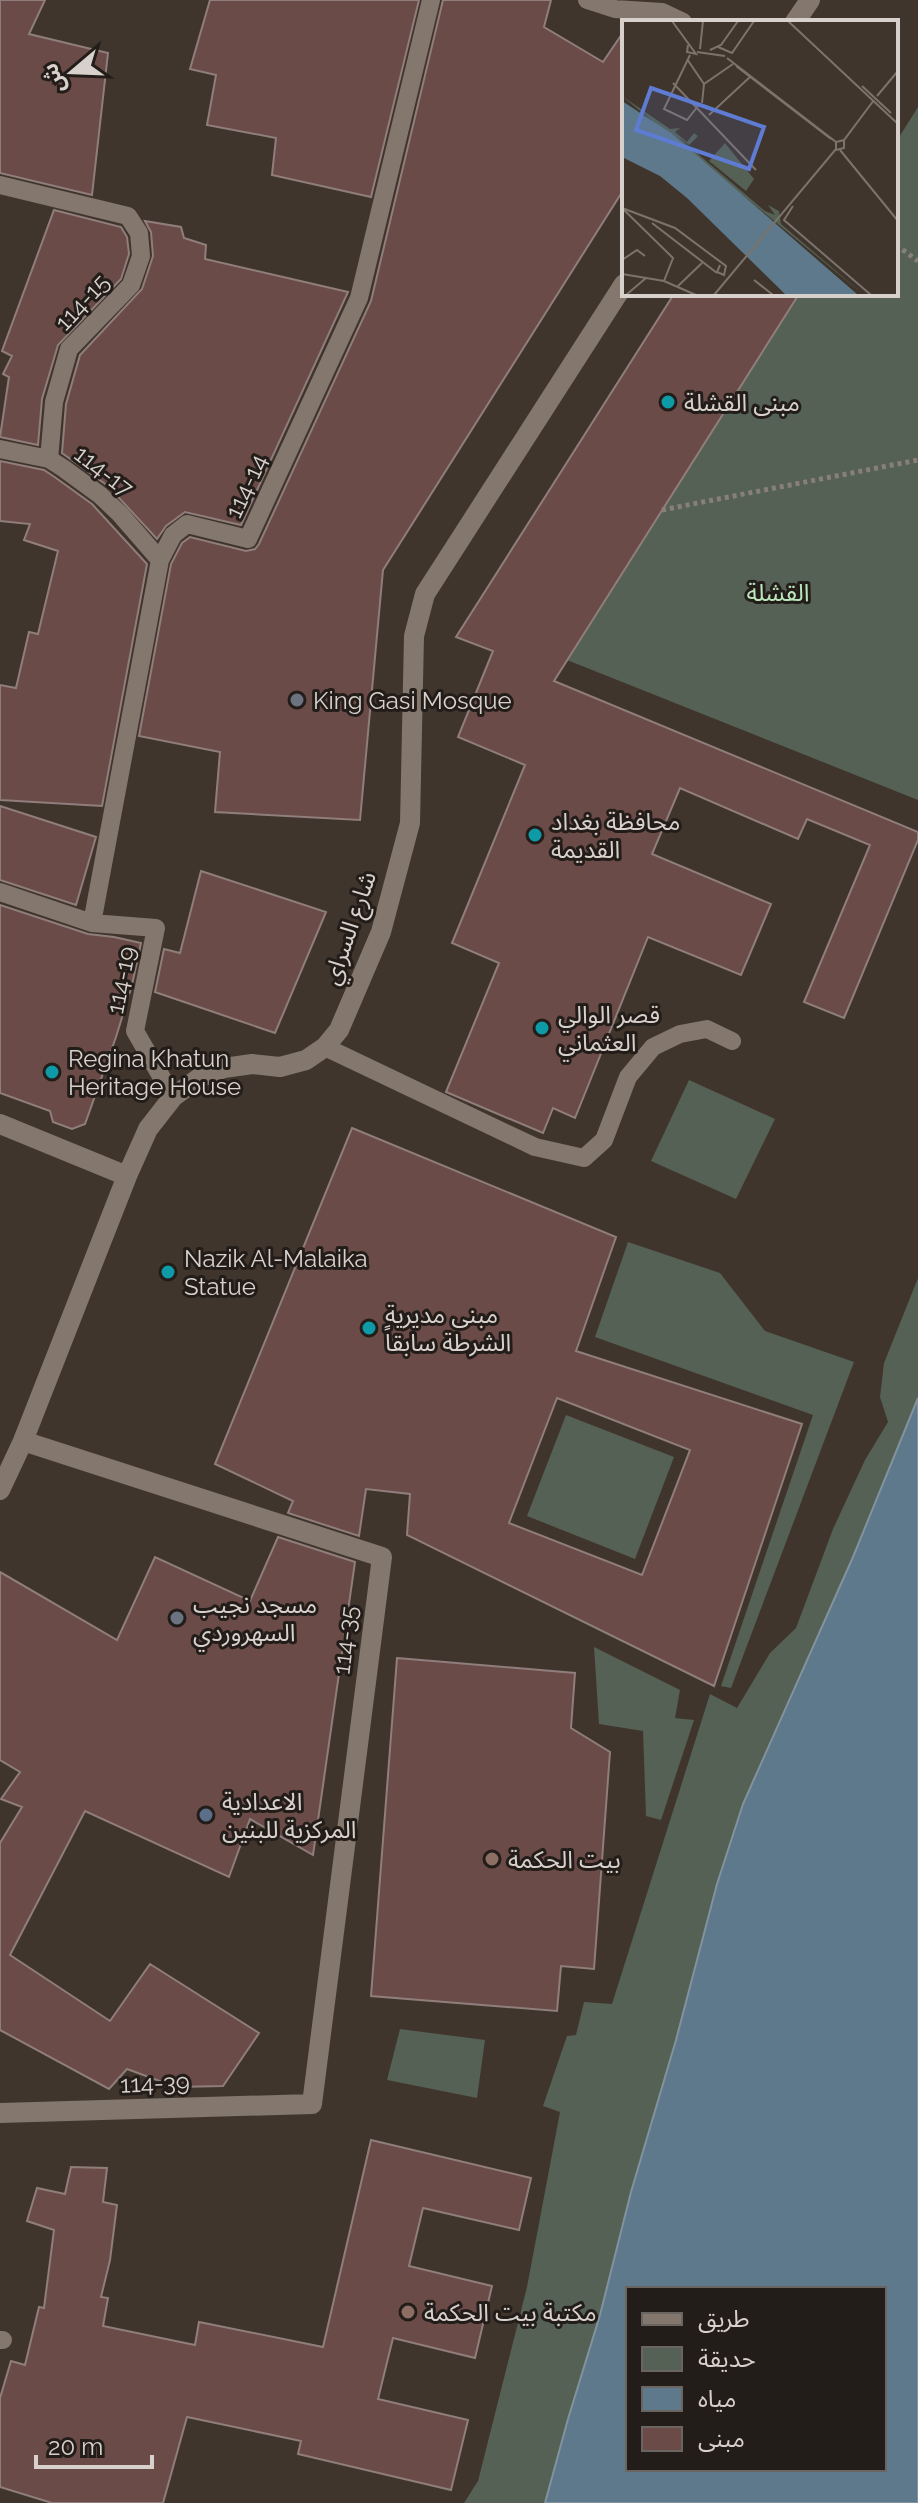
<svg xmlns="http://www.w3.org/2000/svg" width="918" height="2503" viewBox="0 0 918 2503" font-family="Raleway,'Noto Sans Arabic',sans-serif">
  <rect width="100%" height="100%" fill="#40352c"/>
  <path fill="#546154" d="M918,107v693l-351,-140 232,-366h97v-152z
    M689,1080l86,39 -39,80 -85,-38z
    M628,1242l92,31 45,58 89,31 -123,326 -10,-2 92,-271 -218,-78z
    M918,1278v120l-65,159 -110,247 -26,80 -41,156 -45,152 -31,123 -32,104 -23,84h-81l14,-22 49,-194 33,-175 -17,-6 24,-70 9,-1 8,-33 28,2 98,-310 27,14 33,-55 26,-25 37,-99 32,-69 23,-38 -8,-25 4,-34z
    M566,1415l108,42 -39,102 -108,-43z
    M594,1647l86,43 -5,28 19,2 -33,100 -15,-4 -3,-85 -44,-7z
    M400,2029l85,11 -8,58 -90,-18z"/>
  <path fill="#5d798b" stroke="#82939e" stroke-width="2" fill-rule="evenodd" d="M918,1398v1105h-373l23,-84 32,-104 31,-123 45,-152 41,-156 26,-80 110,-247zM628,2289h256v180h-256z"/>
  <path fill="#6a4b47" stroke="#8f7e7c" stroke-width="2" fill-rule="evenodd" d="M0,0h45l-16,34 79,19 -16,142 -92,-22z
    M210,0h209l-48,197 -99,-22 4,-37 -69,-13 9,-50 -26,-6z
    M443,0h108l-7,27 59,35 21,-31v158l-241,381 -23,250 -145,-8 5,-60 -81,-16 32,-172 11,-21 8,-6 56,14 9,-2 4,-5 112,-243z
    M54,210l67,17 6,10 2,17 -8,25 -63,66 -16,54 -4,46 -38,-8 9,-60 -6,-3 9,-18 -10,-5z
    M145,221l36,6 3,11 22,7 -1,14 143,33 -107,233 -56,-13 -19,14 -9,13 -49,-53 -46,-33 4,-49 14,-49 62,-66 11,-33 -2,-24z
    M674,294h125l-245,387 364,151v8l-74,178 -40,-16 66,-157 -63,-26 -9,20 -118,-51 -28,66 119,50 -30,71 -93,-38 -73,181 -22,-10 -10,25 -97,-41 53,-129 -47,-20 73,-178 -67,-28 35,-86 -37,-14z
    M0,461l44,9 12,8 36,26 55,60 -45,242 -102,-6v-115l16,3 13,-56 9,2 20,-83 -34,-11 6,-16 -30,-3z
    M0,806l96,31 -20,68 -76,-25z
    M201,871l125,41 -51,121 -120,-41 9,-43 16,4z
    M0,905l88,29 26,3 27,6 -9,42 -16,52 -31,87 -13,5 -19,-7 -3,-11 -50,-18z
    M352,1128l264,109 -40,114 226,73 -88,262 -307,-151 3,-41 -44,-5 -7,47 -71,-23 5,-12 -78,-37zM557,1398l133,52 -48,125 -133,-52z
    M278,1537l77,25 -42,293 -63,-36 -21,58 -144,-66 -75,144 100,66 40,-57 109,69 -36,53 -47,1 -49,-18 -18,20 -109,-59v-187l22,-36 -21,-8 19,-27 -20,-12v-188l117,68 38,-83 95,44z
    M397,1658l178,15 -4,55 39,24 -16,217 -33,-3 -4,45 -186,-15z
    M371,2140l160,38 -12,52 -96,-22 -14,58 83,20 -17,72 -82,-20 -15,61 90,21 -17,70 -153,-36 3,-13 -114,-24 -24,86h-111l-52,-16v-89l11,-37 14,4 14,-58 5,1 10,-78 -27,-9 10,-33 28,6 6,-27 36,1 -4,34 14,3 -7,55 -9,37 7,1 -5,28 92,19 4,-23 124,25z"/>
  <g fill="none" stroke-linecap="round" stroke-linejoin="round">
    <path stroke="#887f78" stroke-width="5" stroke-dasharray="4 4" stroke-linecap="butt" d="M896,245l22,16
      M662,510l256,-50"/>
    <path stroke="#84776d" stroke-width="18" d="M587,0l28,9 47,3 21,10
      M0,185l128,31 11,17 2,23 -10,29 -62,64 -15,53 -5,57
      M0,449l49,10 14,9 37,27 20,19 40,46
      M0,892l92,31 64,5 -21,103 38,66
      M92,923l68,-363 13,-25 14,-11 61,15 111,-241 72,-298
      M325,1047l210,100 49,11 20,-18 24,-63 25,-30 27,-13 27,-5 25,12
      M0,2340h3"/>
    <path stroke="#84776d" stroke-width="20" d="M795,22l15,-22
      M0,1124l127,52
      M0,1490l23,-49 104,-265 21,-47 25,-32 26,-19 25,-10 28,-4 28,3 26,-7 19,-13 14,-17 42,-98 29,-109 4,-187 11,-42 199,-310
      M0,2113l312,-9 70,-547 -359,-116"/>
  </g>
  <g fill="#0f9aa8" stroke="#231d1a" stroke-width="3">
    <circle cx="668" cy="402" r="8"/>
    <circle cx="535" cy="835" r="8"/>
    <circle cx="542" cy="1028" r="8"/>
    <circle cx="52" cy="1072" r="8"/>
    <circle cx="168" cy="1272" r="8"/>
    <circle cx="369" cy="1328" r="8"/>
  </g>
  <g fill="#6b7280" stroke="#231d1a" stroke-width="3">
    <circle cx="297" cy="700" r="8"/>
    <circle cx="177" cy="1618" r="8"/>
  </g>
  <circle fill="#5c6f8a" stroke="#231d1a" stroke-width="3" cx="206" cy="1815" r="8"/>
  <g fill="#8d6e63" stroke="#231d1a" stroke-width="3">
    <circle cx="492" cy="1859" r="8"/>
    <circle cx="408" cy="2312" r="8"/>
  </g>
  <g text-anchor="middle" dominant-baseline="central" stroke-width="6" stroke-linejoin="round" paint-order="stroke">
    <g font-size="24" fill="#d7d0cb" stroke="#231d1a">
      <text transform="translate(82 302) rotate(-47)">114-15</text>
      <text transform="translate(104 471) rotate(38)">114-17</text>
      <text transform="translate(246 486) rotate(-65)">114-14</text>
      <text transform="translate(349 928) rotate(-71)">شارع السراي</text>
      <text transform="translate(121 980) rotate(-79)">114-19</text>
      <text transform="translate(345 1640) rotate(-83)">114-35</text>
      <text transform="translate(155 2083) rotate(-2)">114-39</text>
    </g>
    <g font-size="24" fill="#d7d0cb" stroke="#231d1a" text-anchor="start">
      <text x="684" y="402">مبنى القشلة</text>
      <text x="313" y="700">King Gasi Mosque</text>
      <text x="551" y="821">محافظة بغداد<tspan x="551" dy="28">القديمة</tspan></text>
      <text x="558" y="1014">قصر الوالي<tspan x="558" dy="28">العثماني</tspan></text>
      <text x="68" y="1058">Regina Khatun<tspan x="68" dy="28">Heritage House</tspan></text>
      <text x="184" y="1258">Nazik Al-Malaika<tspan x="184" dy="28">Statue</tspan></text>
      <text x="385" y="1314">مبنى مديرية<tspan x="385" dy="28">الشرطة سابقاً</tspan></text>
      <text x="193" y="1604">مسجد نجيب<tspan x="193" dy="28">السهروردي</tspan></text>
      <text x="222" y="1801">الاعدادية<tspan x="222" dy="28">المركزية للبنين</tspan></text>
      <text x="508" y="1859">بيت الحكمة</text>
      <text x="424" y="2312">مكتبة بيت الحكمة</text>
    </g>
    <g font-size="24" fill="#bae5bb" stroke="#231d1a">
      <text x="778" y="592">القشلة</text>
    </g>
  </g>
  <g transform="translate(622 20)">
    <rect width="276" height="276" fill="#40352c"/>
    <path d="M0,76l48,33 10,-1 -5,4 12,10 7,-9 4,3 -9,9 -12,-9 88,75 10,4 -7,-10 11,6 2,13 83,71zM103,123l29,36 -8,12 -37,-30z" fill="#546154"/>
    <path d="M0,81l49,32 187,162h-72l-99,-97 -27,-22 -38,-19z" fill="#5d798b"/>
    <path fill="none" stroke="#5d798b" stroke-width="4" d="M0,103l59,35 57,54 8,-2M0,105l58,34 63,54M0,108l57,33 58,54 13,-8M0,110l56,33 82,74M0,112l55,33 79,72M0,115l53,32 81,73M0,117l52,32 78,73M0,120l51,31 78,73M0,122l50,31 135,122M126,192v12l13,11M145,217l33,30M144,219l65,56M142,221l63,54M139,222l63,53M139,224l60,51M137,225l58,50M135,227l57,48M134,228l55,47"/>
    <path fill="none" stroke="#7c736c" stroke-width="2" d="M50,1l24,33 -9,-2 1,-7M166,1l110,103M96,27l14,6 22,-32M78,29l3,-28M88,30l11,-5 17,-24M75,32l28,4M68,35l-26,54 23,11 11,-14M105,38l109,84M65,39l17,25M114,46l95,73M51,63l83,87M240,66l29,27M255,76l21,-25M80,83l2,-19 29,-20M87,95l42,-39M222,120v8l-8,2v-8l8,-2 30,-40M218,130l58,71M171,186l-9,14 87,75M0,188l53,20 51,38 -2,9 -7,-3 3,-7M0,188l51,50 -9,23M30,203l65,50M0,240l15,-10 8,6M0,254l42,7 32,14M132,260l19,15M56,266l24,-23M4,275l20,-17M92,275l122,-146"/>
    <path fill="#5e7cd3" fill-opacity="0.15" stroke="#5e7cd3" stroke-width="4" d="M29,68l113,39 -15,42 -113,-39z"/>
    <rect width="276" height="276" fill="none" stroke="#d7d0cb" stroke-width="4"/>
  </g>
  <rect x="626" y="2287" width="260" height="184" fill="#231d1a" stroke="#6b6561" stroke-width="2"/>
  <rect x="642" y="2313" width="40" height="12" fill="#84776d" stroke="#6b6561" stroke-width="2"/>
  <text x="698" y="2327" font-size="24" fill="#d7d0cb">طريق</text>
  <rect x="642" y="2347" width="40" height="24" fill="#546154" stroke="#6b6561" stroke-width="2"/>
  <text x="698" y="2367" font-size="24" fill="#d7d0cb">حديقة</text>
  <rect x="642" y="2387" width="40" height="24" fill="#5d798b" stroke="#6b6561" stroke-width="2"/>
  <text x="698" y="2407" font-size="24" fill="#d7d0cb">مياه</text>
  <rect x="642" y="2427" width="40" height="24" fill="#6a4b47" stroke="#6b6561" stroke-width="2"/>
  <text x="698" y="2447" font-size="24" fill="#d7d0cb">مبنى</text>
  <g transform="translate(72 72) rotate(251)" stroke="#231d1a" stroke-width="6" paint-order="stroke">
  <path d="M0-6L14 30L0 20L-14 30Z" fill="#d7d0cb"/>
  <text y="-12" font-size="22" font-weight="bold" text-anchor="middle" fill="#d7d0cb">ش</text>
  </g>
  <path d="M36 2455v12h116v-12" fill="none" stroke="#d7d0cb" stroke-width="4"/>
  <text x="48" y="2455" font-size="24" fill="#d7d0cb" stroke="#231d1a" stroke-width="6" paint-order="stroke">20 m</text>
</svg>
